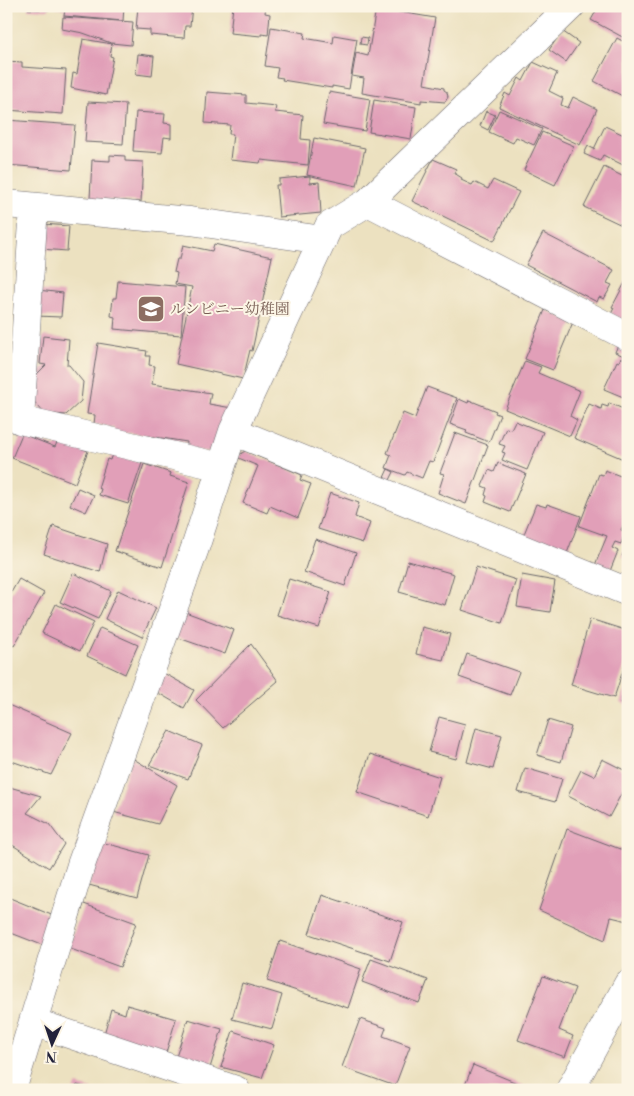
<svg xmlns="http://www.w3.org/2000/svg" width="634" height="1096" viewBox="0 0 634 1096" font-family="'Libre Bodoni','Noto Serif JP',serif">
  <rect width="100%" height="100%" fill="#fcf5e5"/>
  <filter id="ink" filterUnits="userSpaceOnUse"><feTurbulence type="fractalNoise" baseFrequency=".02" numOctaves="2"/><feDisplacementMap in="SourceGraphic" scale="10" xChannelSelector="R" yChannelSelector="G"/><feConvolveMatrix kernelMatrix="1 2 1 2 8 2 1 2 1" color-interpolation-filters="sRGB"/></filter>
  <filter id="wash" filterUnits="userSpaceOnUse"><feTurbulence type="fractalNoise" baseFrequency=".0096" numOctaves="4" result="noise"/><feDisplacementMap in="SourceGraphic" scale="20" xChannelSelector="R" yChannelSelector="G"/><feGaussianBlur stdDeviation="1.12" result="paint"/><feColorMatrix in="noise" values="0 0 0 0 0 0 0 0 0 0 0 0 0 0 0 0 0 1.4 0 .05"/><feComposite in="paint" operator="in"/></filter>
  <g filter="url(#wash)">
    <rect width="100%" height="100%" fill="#ece1c0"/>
    <g id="blocks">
      <path fill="#e19fb8" d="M28,6h21v4l-21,-1z
        M56,6h68l-1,15 -59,-5 1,-7 -9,-1z
        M138,6h54l-2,20h-5l-1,12 -34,-3v-5l-14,-1z
        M233,6h33l-1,7 5,1 -2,21 -7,-1v2l-31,-3z
        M599,6h29v34l-37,-20z
        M376,8l59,10 -11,66 20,4v2l3,2 1,5 -3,5 -24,-2v3l-59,-10 2,-15 -12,-2 4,-23 12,3z
        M63,17l70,5 -2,23 -20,-2 -28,-10 -21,-4z
        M271,27l34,6 -1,5 29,5 1,-8 23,4 -8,50 -17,-3v2l-50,-8 1,-2 -7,-1 2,-9 -13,-2z
        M562,31l17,12 -13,19 -17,-12z
        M361,37l7,1 -1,7 -7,-1z
        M617,38l11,6v55l-34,-18z
        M83,39l29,5 -2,12 3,1 -7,38 -35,-7 2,-15 4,1z
        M138,54l16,2 -2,20 -16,-2z
        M6,61l16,1v5l44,3 -3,44 -57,-4z
        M533,62l24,11 -8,18 14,7 -2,7 7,3 5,-11 24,12 -17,36 -81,-38 6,-14 5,3 9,-18 4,3z
        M207,92l39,3v8l30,3 -1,6 28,3 -2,24 9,1 -2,25 -47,-5 -1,3 -30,-3 3,-26h-4l1,-9 -25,-2z
        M329,92l41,7 -5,32 -42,-7z
        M374,100l42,7 -5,32 -42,-7z
        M88,102l38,2 -3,40 -38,-2z
        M499,110l43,19 -8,16 -18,-8 -3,6 -24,-11z
        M486,111l9,4 -7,15 -8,-4z
        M136,112l29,2 -1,9 7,1v14l-7,-1 -2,16 -29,-2z
        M6,120l69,5 -4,45 -65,-5z
        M605,126l23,11v18l-5,10 -20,-10 -3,6 -16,-7 4,-8 6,3z
        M542,132l32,14 -19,39 -31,-15z
        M314,138l51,10 -8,38 -50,-11z
        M110,155l15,1v5l18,1 -2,40 -51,-3 2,-39 18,1z
        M433,159l23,10 -2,4 8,5 -1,2 11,5 2,-3 14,7 5,-9 26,12 -25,49 -82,-40z
        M604,167l24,12v49l-44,-21z
        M310,176v7l9,-1 2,31 -42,4 -3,-32h3v-6z
        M43,224l26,2 -2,25 -26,-2z
        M543,233l71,37 -7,13 5,2 -8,14 -5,-2 -2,5 -71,-37z
        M214,244l58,13 -20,94 -2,-1 -7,29 -67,-15 16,-77 -17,-3 2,-11 -3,-1 3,-13h3l3,-14 29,6z
        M628,277v46l-17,-9 3,-6 -2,-1z
        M118,281l67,6 -4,48 -67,-6 1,-12 -4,-1 2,-18h3z
        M38,290l25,3 -2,24 -25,-1z
        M545,310l28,12 -20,48 -28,-11z
        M43,336l26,3 -2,26h2l14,17 -2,19 -15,14 -22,-2 -13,-15 1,-19 14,-14 -6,-1z
        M98,343l49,8 -1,5h4l-1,9 6,1 -3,18 59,9 -2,11 23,4 -18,44 -28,-2 1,-8 -57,-9 -17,1 1,-6 -20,-4 1,-9 -8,-1z
        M619,343l9,4 -2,10 -11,-5z
        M628,356v43l-24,-10 13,-28 2,1 2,-5 5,3z
        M525,361l16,6 -3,6 42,18 -10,25 7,4 -7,16 -65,-27z
        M427,387l30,11 -24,64 -4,-1 -7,17 -15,-6 -2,3 -19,-7 5,-13 -4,-2 16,-40 12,5z
        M459,399l9,4 1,-3 27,11 -1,2 5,2 -11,27 -23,-9 1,-3 -17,-6z
        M609,403l19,8v50l-54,-23 15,-34 12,5 1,-4 6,2z
        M515,421l28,11 -16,38 -25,-10 3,-7 -3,-1 3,-6 -6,-2 7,-16 5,1z
        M455,433l33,12 -22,59 -28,-11 6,-19 -4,-1z
        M22,434l33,13 3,-7 30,11 -13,32 -63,-25z
        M245,451l57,24 -2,5 11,4 -13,34 -28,-12 -3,7 -24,-10 15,-37 -22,-9z
        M112,454l30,9 -14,41 -29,-9 2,-6 -3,-1 9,-29 3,1z
        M498,463l28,11 -16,38 -25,-10 2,-6 -2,-1 2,-7 -5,-2 7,-16 5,2z
        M144,464l27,9 -1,3 19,6 -27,85 -47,-16z
        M388,469l6,3 -6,12 -6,-2z
        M605,470l23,9v35l-7,16 4,2 -4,12 -6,-2 -3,6 6,3 -8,20 -15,-6 12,-29 -28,-10 20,-52 4,1z
        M78,488l16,7 -8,17 -16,-7z
        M330,493l29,10 -4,14 15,6 -7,20 -45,-14z
        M536,504l10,3 1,-3 34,12 -15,40 -44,-17z
        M53,526l54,18 -7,28 -56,-18z
        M315,539l41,14 -11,33 -41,-14z
        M628,542v16l-6,-2z
        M408,561l46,13 -9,31 -46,-13z
        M476,567l40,13 -14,43 -40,-13z
        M73,573l38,18 -13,28 -38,-17z
        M522,575l33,6 -5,31 -33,-5z
        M19,579l25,14 -30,53 -8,-4v-41z
        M289,579l42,13 -12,36 -42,-13z
        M118,590l38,18 -14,29 -37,-18z
        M56,604l38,18 -14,29 -38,-18z
        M180,610l54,20 -9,24 -55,-19z
        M590,619l38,12v24l-14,43 -43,-13z
        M422,627l28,7 -7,26 -27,-6z
        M100,628l38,17 -13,29 -38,-18z
        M251,644l27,37 -55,47 -27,-28z
        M467,654l52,18 -9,23 -51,-18z
        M160,671l34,19 -10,18 -34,-20z
        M628,681v25l-8,-3z
        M6,704l66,29 -21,42 -45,-16z
        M439,717l26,7 -9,35 -27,-7z
        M548,720l23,7 -10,35 -24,-7z
        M476,728l26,7 -9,34 -26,-7z
        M169,731l33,14 -14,34 -39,-14z
        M370,754l70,23 -12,39 -71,-24z
        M132,758l45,27 -19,39 -45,-12z
        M602,759l26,13v9l-19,36 -41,-21 13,-26 13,6z
        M525,768l37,11 -7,23 -37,-10z
        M6,786l35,10 -14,17 22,11 15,20 -15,24 -43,-27z
        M567,829l61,23v69l-17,-4 -6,23 -66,-30z
        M101,842l48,13 -12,43 -48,-13z
        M322,895l81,27 -13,39 -81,-27z
        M10,898l44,18 -12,29 -36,-14v-24z
        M84,904l52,19 -16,44 -52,-19z
        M280,941l81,28 -13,39 -81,-27z
        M371,959l57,21 -9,23 -57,-21z
        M543,976l32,12 -16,42 14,6 -8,21 -47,-17z
        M242,983l40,12 -10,34 -40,-10z
        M127,1005l49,14 -11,37 -62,-18 8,-29 14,5z
        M188,1019l34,10 -12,39 -34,-11z
        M360,1019l26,9 -3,8 27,10 -15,40 -53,-19z
        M233,1031l41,14 -12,33 -41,-11z
        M473,1065l61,25h-71z
        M77,1085l15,4v1h-19z"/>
    </g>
  </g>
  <g filter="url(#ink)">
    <use href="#blocks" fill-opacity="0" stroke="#69656a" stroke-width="1"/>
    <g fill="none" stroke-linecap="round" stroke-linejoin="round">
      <g stroke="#69656a" stroke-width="29">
        <path id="street" d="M368,202l260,135
          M6,204l184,17 133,19
          M34,207l-14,213 201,47
          M233,431l395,161
          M33,1022l203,68
          M12,1090l69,-225 114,-317 38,-117 96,-205 39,-24 203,-196"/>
      </g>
      <g stroke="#69656a" stroke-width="29">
        <path id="secondary" d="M570,1090l58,-106"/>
      </g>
      <use href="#street" stroke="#fff" stroke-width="28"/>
      <use href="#secondary" stroke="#fff" stroke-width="28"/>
    </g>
  </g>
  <defs>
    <g id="school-square" transform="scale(1.4375)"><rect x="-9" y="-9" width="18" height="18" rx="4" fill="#8d6e63" stroke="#fcf5e5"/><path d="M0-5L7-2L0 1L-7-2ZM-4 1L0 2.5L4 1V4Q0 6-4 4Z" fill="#fff"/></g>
  </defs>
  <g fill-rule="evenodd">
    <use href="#school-square" x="151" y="309"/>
  </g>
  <g text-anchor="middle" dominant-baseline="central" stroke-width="4" stroke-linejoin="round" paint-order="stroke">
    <g font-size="15" fill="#785e54" stroke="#fcf5e5" text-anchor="start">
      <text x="170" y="309">ルンビニー幼稚園</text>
    </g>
  </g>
  <rect width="634" height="1096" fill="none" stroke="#fcf5e5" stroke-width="25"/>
  <g transform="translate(52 1044) rotate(183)" stroke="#fcf5e5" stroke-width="4" paint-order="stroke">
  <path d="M0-4L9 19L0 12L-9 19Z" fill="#22223b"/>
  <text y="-8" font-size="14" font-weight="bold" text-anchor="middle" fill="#22223b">N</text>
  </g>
</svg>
